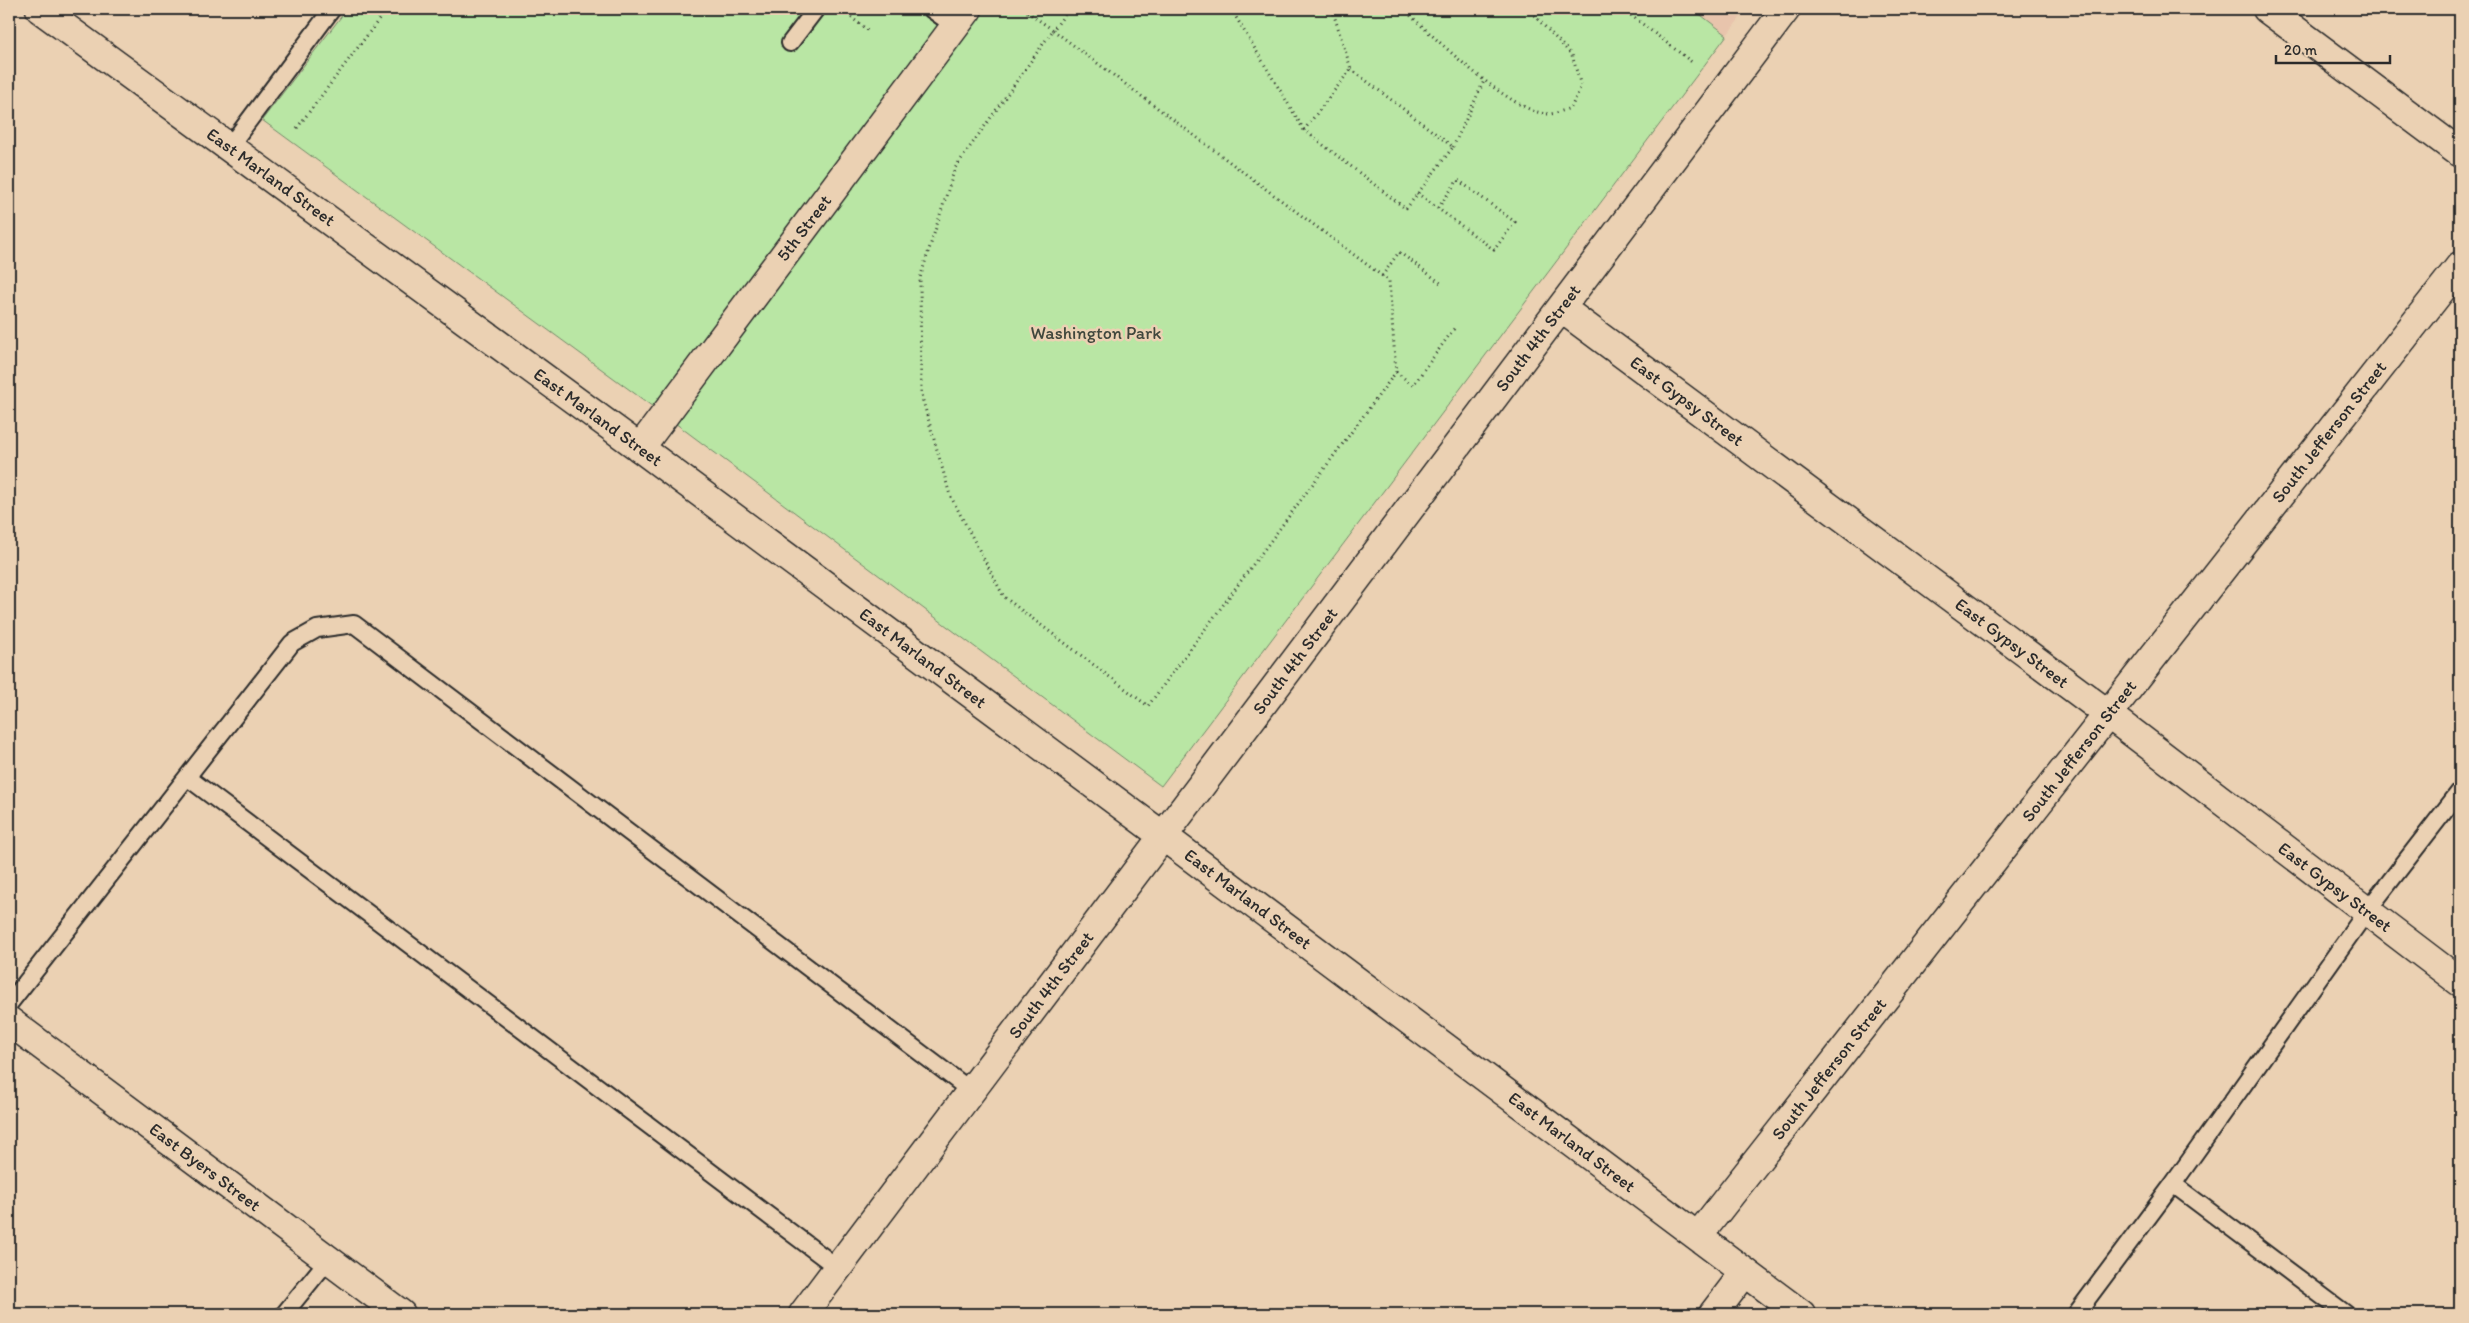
<svg xmlns="http://www.w3.org/2000/svg" width="2469" height="1323" viewBox="0 0 2469 1323" font-family="Itim,sans-serif">
  <rect width="100%" height="100%" fill="#ebd1b3"/>
  <filter id="ink" filterUnits="userSpaceOnUse"><feTurbulence type="fractalNoise" baseFrequency=".02" numOctaves="2"/><feDisplacementMap in="SourceGraphic" scale="10" xChannelSelector="R" yChannelSelector="G"/><feConvolveMatrix kernelMatrix="1 2 1 2 8 2 1 2 1" color-interpolation-filters="sRGB"/></filter>
  <g filter="url(#ink)">
    <path fill="#e8c4ac" d="M1693,9h54l-20,26z"/>
    <path fill="#b9e6a4" stroke="#728868" d="M347,9h1346l34,26 -566,751 -482,-360 -417,-306z"/>
    <g fill="none" stroke-linecap="round" stroke-linejoin="round">
      <g stroke="#2b2b2b" stroke-width="20">
        <path id="lane" d="M931,9l24,17
          M790,43l26,-34
          M229,147l103,-138
          M187,777l651,491
          M9,1004l283,-361 25,-14 37,-5 617,467
          M2173,1184l173,130
          M284,1314l44,-54
          M2076,1314l97,-130 194,-273 93,-120"/>
      </g>
      <g stroke="#2b2b2b" stroke-width="31">
        <path id="street" d="M2267,9l193,144
          M1561,308l547,406 352,268
          M640,448l328,-439
          M9,1021l392,293
          M1698,1236l762,-970
          M803,1314l983,-1305
          M1713,1314l32,-42"/>
      </g>
      <g stroke="#2b2b2b" stroke-width="31">
        <path id="secondary" d="M40,9l600,439 523,388 638,478"/>
      </g>
      <path stroke="#2b2b2b" stroke-width="3" stroke-dasharray="1 4" stroke-linecap="butt" d="M1023,9l30,21 16,-21
        M1231,9l73,121
        M1332,9l19,60
        M1403,9c29,25 108,105 146,105 6,0 15,-4 22,-6l10,-22 -9,-31 -44,-46
        M1623,9l70,54
        M843,11l27,21
        M1053,30l336,251 7,91 -248,334 -144,-109 -54,-102 -29,-101 -1,-116 35,-110z
        M1351,69l102,78 -47,62 -102,-79z
        M297,128l90,-119
        M1453,147l31,-66
        M1417,193l77,57 21,-28 -57,-42 -20,28
        M1382,276l17,-24 43,32
        M1396,372l17,13 43,-59"/>
      <use href="#lane" stroke="#ebd1b3" stroke-width="16"/>
      <use href="#street" stroke="#ebd1b3" stroke-width="28"/>
      <use href="#secondary" stroke="#ebd1b3" stroke-width="28"/>
    </g>
  </g>
  <g text-anchor="middle" dominant-baseline="central" stroke-width="5" stroke-linejoin="round" paint-order="stroke">
    <g font-size="18" fill="#2b2b2b" stroke="#ebd1b3">
      <text transform="translate(271 177) rotate(36)">East Marland Street</text>
      <text transform="translate(804 228) rotate(-53)">5th Street</text>
      <text transform="translate(1538 338) rotate(-53)">South 4th Street</text>
      <text transform="translate(1687 401) rotate(37)">East Gypsy Street</text>
      <text transform="translate(598 417) rotate(36)">East Marland Street</text>
      <text transform="translate(2329 432) rotate(-52)">South Jefferson Street</text>
      <text transform="translate(2012 643) rotate(37)">East Gypsy Street</text>
      <text transform="translate(923 658) rotate(37)">East Marland Street</text>
      <text transform="translate(1295 661) rotate(-53)">South 4th Street</text>
      <text transform="translate(2079 751) rotate(-52)">South Jefferson Street</text>
      <text transform="translate(2335 887) rotate(37)">East Gypsy Street</text>
      <text transform="translate(1248 899) rotate(37)">East Marland Street</text>
      <text transform="translate(1051 985) rotate(-53)">South 4th Street</text>
      <text transform="translate(1829 1069) rotate(-52)">South Jefferson Street</text>
      <text transform="translate(1572 1142) rotate(37)">East Marland Street</text>
      <text transform="translate(205 1167) rotate(37)">East Byers Street</text>
    </g>
    <g font-size="18" fill="#40473d" stroke="#ebd1b3">
      <text x="1096" y="333">Washington Park</text>
    </g>
  </g>
  <rect width="2469" height="1323" fill="none" stroke="#ebd1b3" stroke-width="30"/>
  <rect x="15" y="15" width="2439" height="1293" fill="none" stroke="#2b2b2b" stroke-width="2" filter="url(#ink)"/>
  <path d="M2276 55v8h114v-8" fill="none" stroke="#2b2b2b" stroke-width="2.5"/>
  <text x="2284" y="55" font-size="15" fill="#2b2b2b" stroke="#ebd1b3" stroke-width="4" paint-order="stroke">20 m</text>
</svg>
